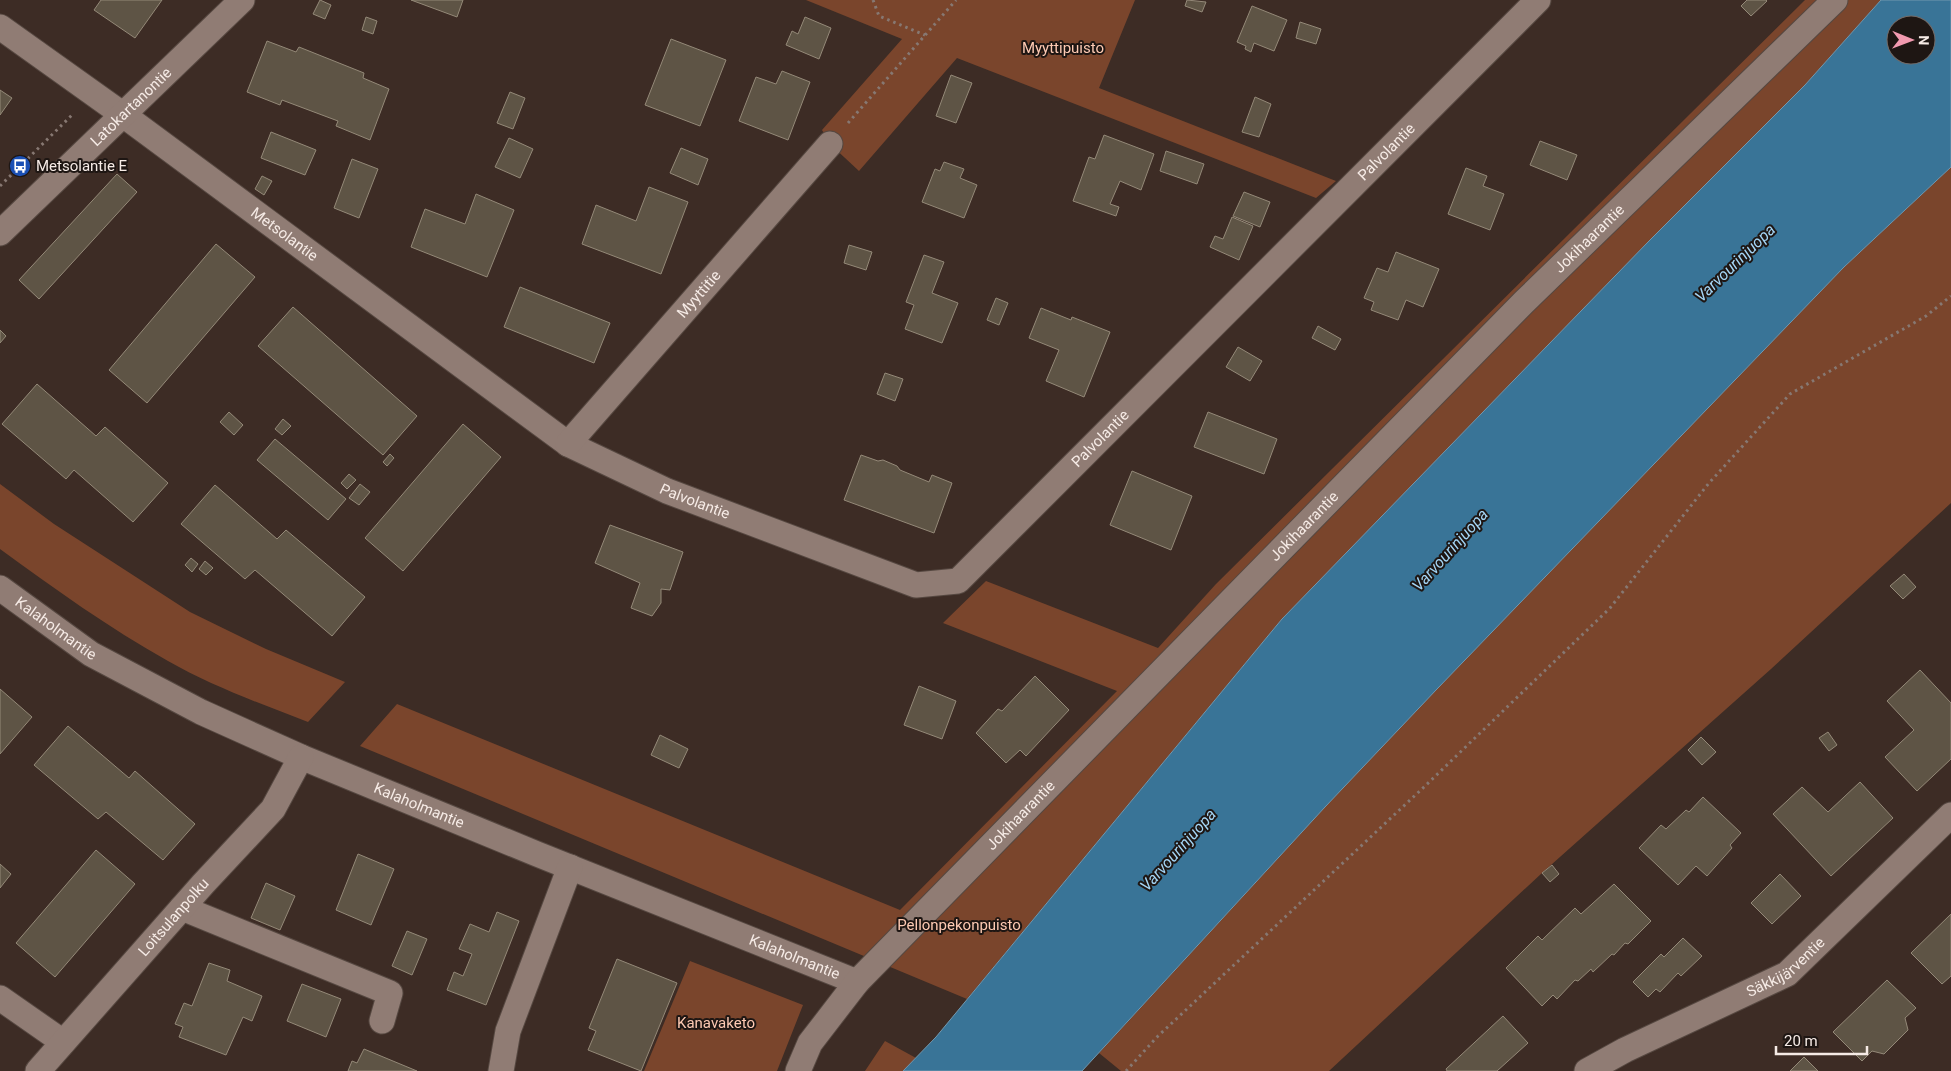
<svg xmlns="http://www.w3.org/2000/svg" width="1951" height="1071" viewBox="0 0 1951 1071" font-family="Roboto,sans-serif">
  <rect width="100%" height="100%" fill="#3d2c25"/>
  <path fill="#7a452c" d="M806,0h329l-36,88 237,93 -20,17 -359,-140 -98,113 -29,-27 -8,-14 80,-91z
    M1805,0h76l-76,85 -156,156 -367,378 -315,380 -607,-253 37,-42 503,206 217,-219 -174,-68 43,-42 172,67 58,-64z
    M1951,167v336l-180,166 -229,204 -213,198h-208l-22,-18 226,-246 112,-118 407,-422z
    M0,484l54,40 136,88 76,37 79,33 -37,40c-47,-18 -96,-36 -140,-61 -59,-33 -113,-72 -168,-112z
    M690,961l113,44 -26,66h-133z
    M885,1041l31,17 -13,13h-38z"/>
  <path fill="#397497" stroke="#7298af" fill-rule="evenodd" d="M1881,0h70v167l-107,100 -407,422 -112,118 -243,264h-179l33,-34 346,-418 367,-378 156,-156zM1896,25h30v30h-30z"/>
  <path fill="#5e5445" stroke="#948978" d="M101,0h61l-27,38 -41,-28z
    M320,0l11,5 -6,14 -12,-5z
    M411,0h52l-6,17z
    M1187,0l19,2 -4,10 -17,-6z
    M1747,0h19l1,1 -16,15 -10,-10z
    M1252,6l35,14 -13,31 -20,-8 -3,9 -6,-3 1,-3 -9,-4z
    M366,17l11,4 -4,13 -11,-4z
    M805,17l26,11 -12,31 -33,-14 6,-14 6,3z
    M1300,22l21,7 -5,15 -20,-6z
    M671,39l55,21 -26,66 -55,-21z
    M267,41l29,11 3,-5 65,26 -1,5 26,11 -19,51 -34,-14 2,-5 -56,-21 -2,5 -33,-13z
    M782,71l28,11 -22,58 -49,-19 17,-44 20,7z
    M951,75l21,8 -16,40 -20,-7z
    M0,90l12,8 -12,17z
    M510,92l15,6 -12,31 -16,-6z
    M1255,97l16,7 -12,33 -17,-5z
    M271,132l45,18 -11,25 -44,-17z
    M1104,135l50,19 -13,36 -21,-9 -10,23 9,3 -3,9 -43,-15 16,-44 6,2z
    M509,138l24,11 -13,29 -25,-11z
    M1540,141l37,14 -10,25 -37,-15z
    M681,148l27,11 -10,26 -28,-12z
    M1166,151l38,13 -7,20 -37,-13z
    M352,159l26,10 -19,49 -25,-10z
    M944,162l20,7 -4,9 17,7 -13,33 -42,-16 13,-33 5,2z
    M1466,168l21,8 -4,10 21,8 -14,36 -42,-16z
    M117,174l20,18 -98,107 -20,-19z
    M262,176l10,5 -8,14 -9,-6z
    M649,187l39,15 -27,72 -79,-30 14,-39 40,16z
    M1244,192l26,10 -10,25 -27,-11z
    M476,194l38,16 -27,67 -76,-30 14,-38 40,15z
    M1232,217l21,9 -14,34 -29,-13 5,-11 8,3z
    M216,244l39,33 -108,126 -38,-33z
    M849,245l23,7 -6,18 -22,-7z
    M1396,252l43,17 -16,38 -17,-7 -8,20 -27,-10 3,-8 -10,-4 13,-30 11,4z
    M924,255l20,7 -12,31 26,10 -16,40 -37,-14 9,-24 -8,-3z
    M520,287l90,36 -16,40 -90,-36z
    M996,298l12,5 -9,22 -12,-5z
    M293,307l124,109 -34,39 -125,-109z
    M1041,308l30,12 1,-3 38,15 -26,65 -38,-16 13,-31 -30,-12z
    M1318,326l23,13 -6,11 -23,-12z
    M0,330l6,6 -6,7z
    M1238,347l24,14 -12,20 -24,-14z
    M885,373l18,6 -8,22 -18,-7z
    M37,384l59,52 9,-9 63,56 -35,39 -59,-52 -8,9 -64,-55z
    M229,412l14,13 -9,10 -14,-13z
    M1208,412l69,27 -13,35 -70,-27z
    M283,419l8,7 -9,9 -7,-6z
    M463,424l38,33 -98,114 -38,-33z
    M275,439l71,60 -18,21 -71,-60z
    M390,454l4,4 -7,8 -4,-4z
    M861,455l17,6 5,-1 14,6 3,4 29,12 3,-7 20,8 -18,50 -90,-33z
    M1132,471l60,25 -21,54 -61,-25z
    M349,474l7,6 -9,9 -6,-6z
    M360,484l10,8 -11,13 -10,-7z
    M215,485l62,54 9,-9 79,67 -33,39 -77,-66 -10,9 -64,-55z
    M610,525l73,27 -13,38 -9,-1v14l-9,13 -21,-8 9,-25 -45,-20z
    M191,558l7,6 -6,8 -7,-7z
    M205,561l8,7 -7,7 -7,-6z
    M1904,574l12,13 -13,12 -13,-13z
    M1920,670l31,33v56l-34,32 -32,-34 29,-27 -27,-29z
    M1035,676l34,34 -43,46 -6,-6 -14,13 -30,-30 22,-24 4,2z
    M919,686l37,15 -14,38 -38,-14z
    M0,689l32,28 -32,37z
    M68,726l61,52 6,-7 60,53 -32,36 -57,-48 -8,7 -64,-54z
    M1828,732l9,13 -8,6 -10,-13z
    M660,735l28,14 -9,19 -28,-13z
    M1701,737l15,15 -14,13 -14,-15z
    M1860,782l33,36 -62,58 -58,-62 29,-27 26,25z
    M1703,797l38,36 -11,12 2,3 -25,28 -11,-10 -18,19 -39,-37 22,-23 5,4 20,-19 3,2z
    M96,850l39,34 -80,93 -39,-34z
    M358,854l36,15 -23,56 -35,-15z
    M0,864l11,10 -11,14z
    M1552,865l7,9 -9,8 -8,-9z
    M1780,874l21,22 -29,28 -21,-21z
    M266,883l29,13 -15,34 -29,-12z
    M1614,884l37,37 -23,23 -3,-1 -11,12 -2,-1 -19,18 -2,-3 -13,12 -3,-1 -18,19 -4,-4 -11,11 -36,-38 32,-32 4,4 33,-32 6,6z
    M497,912l22,9 -33,84 -39,-15 7,-18 9,4 9,-22 -13,-5 11,-25 19,8z
    M1951,914v62l-9,8 -31,-31z
    M407,931l20,8 -15,36 -20,-9z
    M1683,938l19,18 -21,20 -3,-3 -18,19 -4,-3 -8,8 -15,-15 28,-28 3,3z
    M617,959l60,24 -36,88 -53,-21 8,-19 -7,-3z
    M209,963l21,7 -3,11 35,15 -10,25 -9,-4 -17,38 -47,-18 4,-10 -8,-3 9,-21 8,3z
    M1887,980l29,28 -11,10 3,12 -24,24 -12,-3 -10,10 -29,-29z
    M302,984l39,15 -15,38 -39,-16z
    M1503,1016l25,27 -31,28h-50l-1,-2z
    M364,1049l53,22h-69l4,-10 5,2z
    M1804,1057l14,14h-28z"/>
  <g fill="none" stroke-linecap="round" stroke-linejoin="round">
    <g stroke="#564841" stroke-width="27">
      <g id="minor">
        <path id="s1" d="M0,27l122,87 446,330 99,47 249,94 42,-4 580,-581"/>
        <path id="s2" d="M0,233l242,-233"/>
        <path id="s3" d="M568,444l262,-300"/>
        <path id="s4" d="M0,588l91,66 110,58 100,45 236,97 320,128"/>
        <path d="M182,908l208,85 -8,28"/>
        <path d="M0,998l63,44"/>
        <path id="s5" d="M38,1071l165,-187 70,-75 28,-52"/>
        <path d="M501,1071l7,-40 62,-164"/>
        <path id="s6" d="M798,1071l12,-28 47,-61 667,-680 311,-302"/>
        <path id="s7" d="M1587,1071l38,-21 162,-76 164,-159"/>
      </g>
    </g>
    <path stroke="#877872" stroke-width="3" stroke-dasharray="2.5 4" stroke-linecap="butt" d="M873,0l6,16 46,19
      M848,123l108,-123
      M0,186l73,-72
      M1126,1071l31,-34 267,-250 186,-179 99,-125 81,-89 136,-78 25,-20"/>
    <use href="#minor" stroke="#907c74" stroke-width="25"/>
  </g>
  <defs>
    <g id="bus-disc" transform="scale(1.125)"><circle r="9.5" fill="#1a4fb4" stroke="#1e1613"/><path d="M-5-6H5V4H4V6H2V4H-2V6H-4V4H-5ZM-3.5-4V0h7V-4ZM-3.5 1.2v1.5H-2V1.2ZM2 1.2v1.5H3.5V1.2Z" fill="#fff"/></g>
  </defs>
  <g fill-rule="evenodd">
    <use href="#bus-disc" x="20" y="166"/>
  </g>
  <g text-anchor="middle" dominant-baseline="central" stroke-width="4" stroke-linejoin="round" paint-order="stroke">
    <g font-size="15" fill="#fecab3" stroke="#1e1613">
      <text x="1063" y="48">Myyttipuisto</text>
      <text x="959" y="925">Pellonpekonpuisto</text>
      <text x="716" y="1023">Kanavaketo</text>
    </g>
    <g font-size="15" fill="#f6ebe6" stroke="#1e1613">
      <text stroke="none"><textPath href="#s2" startOffset="182">Latokartanontie</textPath></text>
      <text stroke="none"><textPath href="#s1" startOffset="1729">Palvolantie</textPath></text>
      <text stroke="none"><textPath href="#s1" startOffset="352">Metsolantie</textPath></text>
      <text stroke="none"><textPath href="#s6" startOffset="1151">Jokihaarantie</textPath></text>
      <text stroke="none"><textPath href="#s3" startOffset="199">Myyttitie</textPath></text>
      <text stroke="none"><textPath href="#s1" startOffset="1324">Palvolantie</textPath></text>
      <text stroke="none"><textPath href="#s1" startOffset="844">Palvolantie</textPath></text>
      <text stroke="none"><textPath href="#s6" startOffset="746">Jokihaarantie</textPath></text>
      <text stroke="none"><textPath href="#s4" startOffset="69">Kalaholmantie</textPath></text>
      <text stroke="none"><textPath href="#s4" startOffset="474">Kalaholmantie</textPath></text>
      <text stroke="none"><textPath href="#s6" startOffset="341">Jokihaarantie</textPath></text>
      <text stroke="none"><textPath href="#s5" startOffset="205">Loitsulanpolku</textPath></text>
      <text stroke="none"><textPath href="#s4" startOffset="879">Kalaholmantie</textPath></text>
      <text stroke="none"><textPath href="#s7" startOffset="225">Säkkijärventie</textPath></text>
    </g>
    <g font-size="15" fill="#f6ebe6" stroke="#1e1613" text-anchor="start">
      <text x="36" y="166">Metsolantie E</text>
    </g>
    <g font-size="16" font-style="italic" fill="#a4d5f5" stroke="#1e1613">
      <text transform="translate(1735 263) rotate(-44)">Varvourinjuopa</text>
      <text transform="translate(1450 550) rotate(-48)">Varvourinjuopa</text>
      <text transform="translate(1178 850) rotate(-48)">Varvourinjuopa</text>
    </g>
  </g>
  <g transform="translate(1911 40) rotate(91)"><circle r="24" fill="#1e1613" stroke="#746b67"/>
  <path d="M0-4L9 19L0 12L-9 19Z" fill="#f29ab0"/>
  <text y="-8" font-size="14" font-weight="bold" text-anchor="middle" fill="#f6ebe6">N</text>
  </g>
  <path d="M1776 1046v8h91v-8" fill="none" stroke="#f6ebe6" stroke-width="2.5"/>
  <text x="1784" y="1046" font-size="15" fill="#f6ebe6" stroke="#1e1613" stroke-width="4" paint-order="stroke">20 m</text>
</svg>
